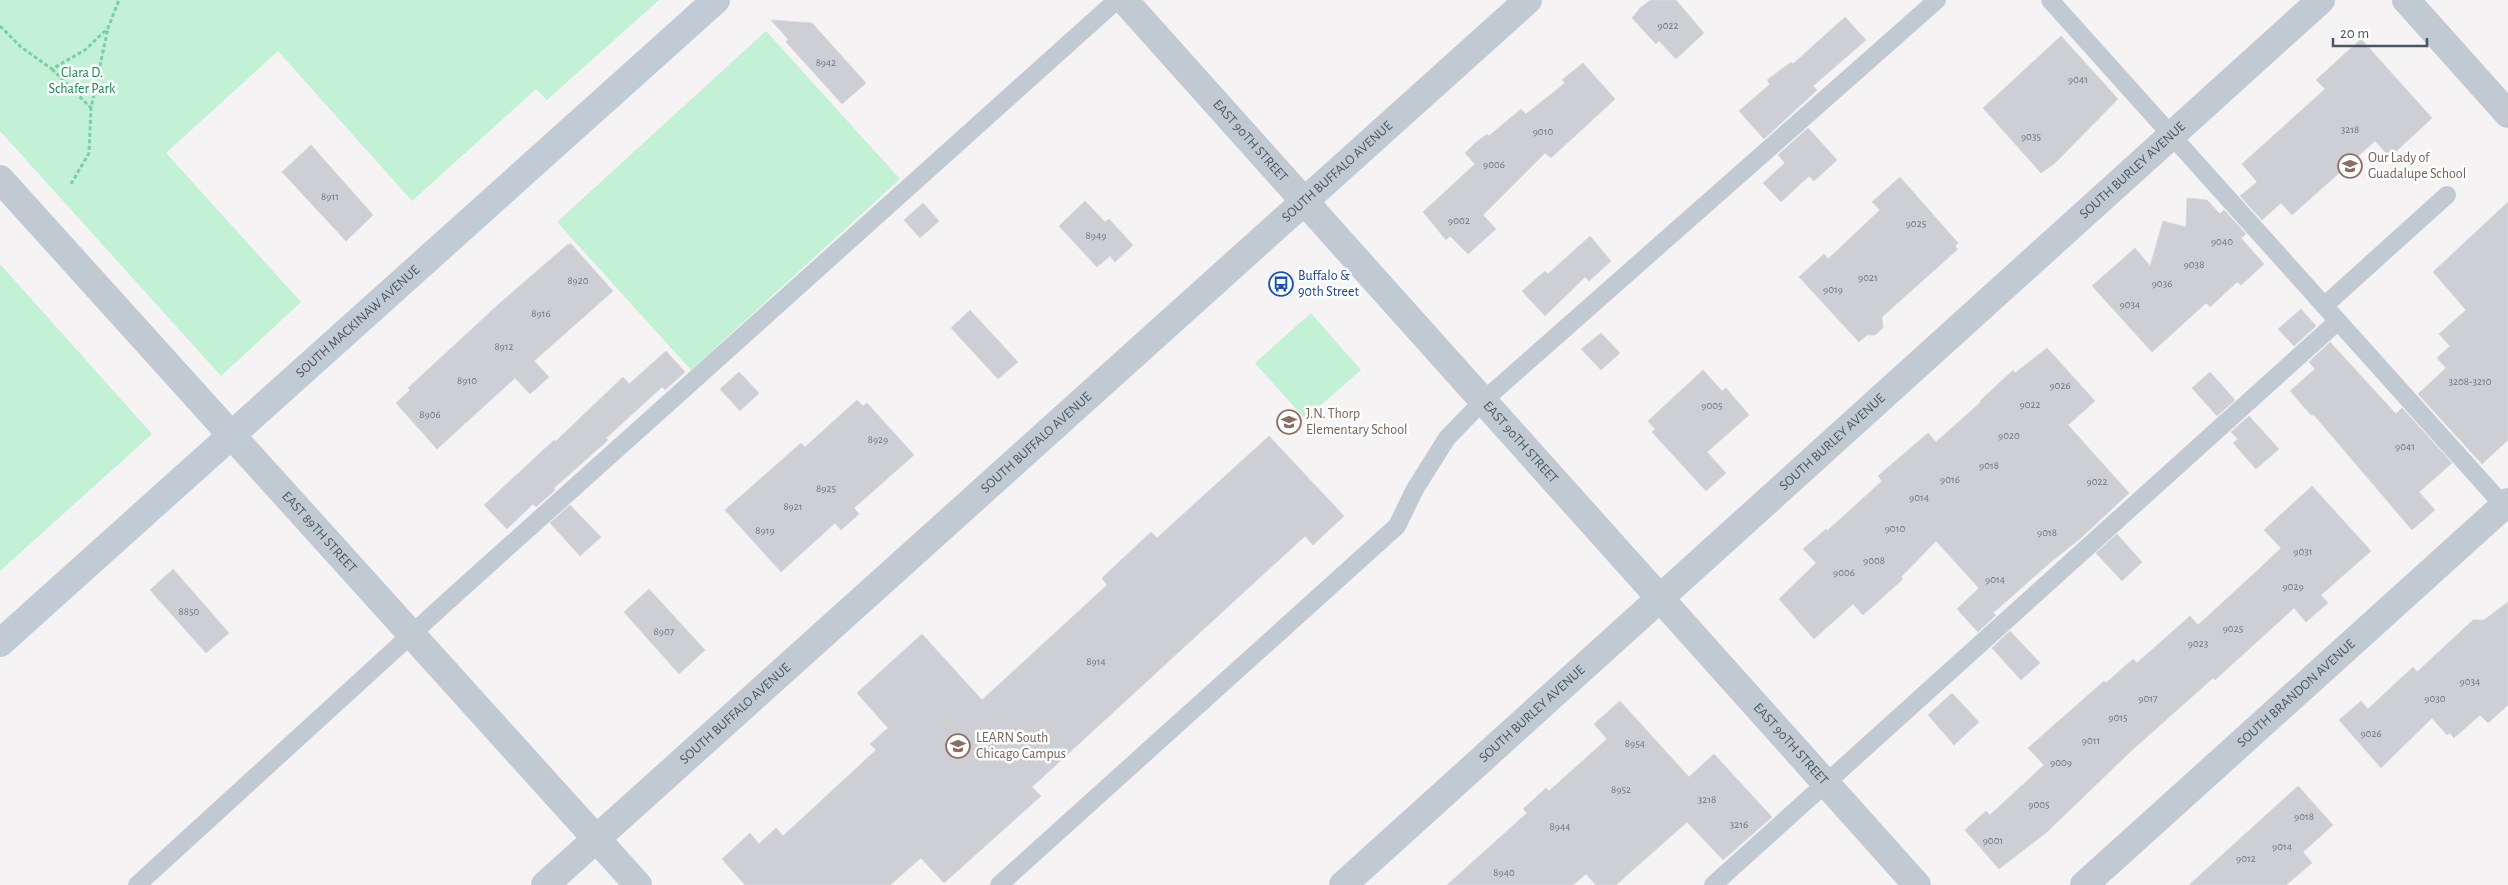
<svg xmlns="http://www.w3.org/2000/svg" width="2508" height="885" viewBox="0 0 2508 885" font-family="'Alegreya Sans',sans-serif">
  <rect width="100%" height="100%" fill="#f5f3f3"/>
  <path fill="#c3f1d5" d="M0,0h659l-112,100 -11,-11 -124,112 -134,-150 -112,102 135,149 -80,74 -221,-245z
    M766,31l134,148 -209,191 -134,-148z
    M0,264l152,170 -152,137z
    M1311,313l50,57 -56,49 -50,-56z"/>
  <path fill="#cdcfd5" stroke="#d7d9de" d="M1651,0h25l28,33 -28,26 -17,-18 -3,3 -24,-26 8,-10z
    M1845,17l21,23 -53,46 4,4 -53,49 -25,-28 31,-27 -3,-4 24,-18 2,2z
    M771,20l41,3 54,60 -24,21 -56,-62 2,-3z
    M2061,36l57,63 -64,65 -13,9 -58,-65z
    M2361,39l71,79 -42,39 -15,-16 -83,74 -11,-12 -19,17 -22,-24 17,-14 -15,-18 83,-75 -9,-9z
    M1583,63l32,36 -64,59 -6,-5 -62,62 13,14 -28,25 -18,-18 -4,4 -23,-28 52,-48 -10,-11 10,-10 12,-9 2,2 32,-27 5,5 39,-31 -3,-3z
    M1808,128l29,32 -23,21 -5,-5 -28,26 -18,-19 22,-20 -7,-8z
    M311,145l62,70 -27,26 -64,-69z
    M1900,177l58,66 -3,3 3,3 -76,68 1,11 -8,7h-8l-8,7 -60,-65 25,-23 4,5 52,-49 -8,-8z
    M2187,198l20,2 13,14 4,-4 22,24 -5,4 23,26 -23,21 -4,-3 -27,25 -4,-4 -54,49 -60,-66 43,-38 15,18 13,-45 23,6z
    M1085,201l20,21 4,-3 24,26 -18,17 -5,-6 -13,11 -38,-41z
    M2508,202v238l-26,24 -64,-70 28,-26 -9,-10 13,-12 -11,-12 27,-24 -33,-38z
    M923,203l16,18 -19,17 -16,-18z
    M1590,236l21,25 -22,20 -4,-4 -40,39 -23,-25 23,-20 3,3z
    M571,244l42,47 -79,70 15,16 -19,17 -15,-16 -78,71 -41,-46 14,-13 -2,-2 92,-85 67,-58z
    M2301,309l15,17 -22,20 -16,-17z
    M970,310l48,52 -20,17 -47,-51z
    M1601,333l19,20 -19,17 -20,-21z
    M2330,342l66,72 6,-6 50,55 -33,29 16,18 -23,20 -98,-115h-3l-21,-24 25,-22 -6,-7z
    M2047,348l48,53 -27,24 61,68 -47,44 -30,24 -59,52 3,2 -18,17 -21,-23 22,-21 -43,-47 -35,36 2,2 -40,36 -10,-11 -39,35 -35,-40 37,-36 -13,-14 23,-20 1,2 55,-50 -4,-5 50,-43 8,9 45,-40 -1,-1 33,-31 2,3z
    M666,351l19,21 -20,18 -3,-3 -56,51 2,2 -54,48 1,2 -19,17 -3,-3 -26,25 -23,-24 70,-65 1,2 68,-65 6,7z
    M1703,370l19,21 4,-3 23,27 -42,37 19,21 -20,18 -54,-59 3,-3 -7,-8z
    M739,372l20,21 -19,18 -20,-22z
    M2210,372l25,28 -18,16 -25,-28z
    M857,400l6,6 4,-3 47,52 -60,53 5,6 -18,16 -6,-7 -54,49 -56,-62 76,-67 4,4z
    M2249,416l30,33 -23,20 -23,-26 5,-4 -7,-7z
    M1269,436l75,80 -31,29 -8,-9 -273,251 9,9 -97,87 -23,-25 -31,27h-145l-23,-26 28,-26 9,11 17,-16 7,8 93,-86 -6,-6 18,-16 -31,-35 65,-59 60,66 125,-115 -5,-7 49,-46 6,6z
    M2312,486l59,65 -50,44 7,8 -22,19 -12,-14 -79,72 -2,-2 -83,74 -83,80 -48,37 -34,-39 21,-19 4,4 54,-50 -16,-17 76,-67 2,2 27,-24 4,4 53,-47 8,9 61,-56 22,-21 -17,-18z
    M570,505l31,32 -21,19 -30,-33z
    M2117,534l25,28 -20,19 -26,-28z
    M173,569l56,64 -23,20 -56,-63z
    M649,589l56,61 -26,24 -55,-62z
    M2508,602v103l-20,18 -8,-8 -26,23 -4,-5 -3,2 -15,-17 -51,50 -42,-48 22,-19 7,8 45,-42 4,5 56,-52h11z
    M2010,631l30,32 -19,17 -29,-32z
    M1952,693l27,29 -25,23 -26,-30z
    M1620,701l69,76 25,-23 58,63 -49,43 -36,-38 -71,63h-20l-10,-11 -13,11h-126l80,-72 -4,-4 23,-21 3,3 58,-52 -13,-15z
    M2298,786l35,39 -30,27 9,11 -26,22h-97z"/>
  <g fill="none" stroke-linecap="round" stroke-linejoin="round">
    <path stroke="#7ad0a6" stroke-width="3" stroke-dasharray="4 2.5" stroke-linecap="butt" d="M0,26l21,21 31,22 33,-19 23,-22 11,-28
      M52,69l39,39
      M71,184l18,-31 2,-45 17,-80"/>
    <path stroke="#c1cad2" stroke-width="18" d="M2050,0l454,506
      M2324,306l123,-111
      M137,885l312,-285 668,-600
      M999,885l398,-359 18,-37 32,-51 36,-37 454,-401
      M1713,885l625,-564"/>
    <g stroke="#c1cad2" stroke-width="28">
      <path id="s1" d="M1124,0l793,885"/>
      <path id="s2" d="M0,179l638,706"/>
      <path id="s3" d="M1343,885l978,-885"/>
      <path id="s4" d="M2084,885l424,-383"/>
    </g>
    <g stroke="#c1cad2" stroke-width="28">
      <path d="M2406,0l102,114"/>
      <path id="s5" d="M545,885l983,-885"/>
    </g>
    <path stroke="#c1cbd6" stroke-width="28" id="s6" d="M0,643l716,-643"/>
  </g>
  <defs>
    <g id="school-ring" transform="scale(1.25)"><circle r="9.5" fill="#fff" stroke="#8d6e63" stroke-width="1.5"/><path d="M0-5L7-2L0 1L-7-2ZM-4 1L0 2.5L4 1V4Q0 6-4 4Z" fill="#8d6e63"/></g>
    <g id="bus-ring" transform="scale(1.25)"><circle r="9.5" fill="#fff" stroke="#1a4fb4" stroke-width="1.5"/><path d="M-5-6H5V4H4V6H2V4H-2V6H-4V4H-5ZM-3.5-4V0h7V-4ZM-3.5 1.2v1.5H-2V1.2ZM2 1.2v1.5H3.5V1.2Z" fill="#1a4fb4"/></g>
  </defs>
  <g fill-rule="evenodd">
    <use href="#school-ring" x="2350" y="166"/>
    <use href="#bus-ring" x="1281" y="284"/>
    <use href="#school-ring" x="1289" y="422"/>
    <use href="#school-ring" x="958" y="746"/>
  </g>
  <g text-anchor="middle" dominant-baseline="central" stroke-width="5" stroke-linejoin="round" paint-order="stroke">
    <g font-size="11" fill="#6b747e">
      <text x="1668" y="25">9022</text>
      <text x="826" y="62">8942</text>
      <text x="2078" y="79">9041</text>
      <text x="2350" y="129">3218</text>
      <text x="1543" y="131">9010</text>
      <text x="2031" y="136">9035</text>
      <text x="1494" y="164">9006</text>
      <text x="330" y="196">8911</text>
      <text x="1459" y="220">9002</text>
      <text x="1916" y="223">9025</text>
      <text x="1096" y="235">8949</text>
      <text x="2222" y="241">9040</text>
      <text x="2194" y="264">9038</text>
      <text x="1868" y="277">9021</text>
      <text x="578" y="280">8920</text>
      <text x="2162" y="283">9036</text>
      <text x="1833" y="289">9019</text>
      <text x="2130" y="304">9034</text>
      <text x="541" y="313">8916</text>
      <text x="504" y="346">8912</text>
      <text x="467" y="380">8910</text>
      <text x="2470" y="381">3208-3210</text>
      <text x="2060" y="385">9026</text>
      <text x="2030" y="404">9022</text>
      <text x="1712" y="405">9005</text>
      <text x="430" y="414">8906</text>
      <text x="2009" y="435">9020</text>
      <text x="878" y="439">8929</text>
      <text x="2405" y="446">9041</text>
      <text x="1989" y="465">9018</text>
      <text x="1950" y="479">9016</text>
      <text x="2097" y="481">9022</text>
      <text x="826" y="488">8925</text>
      <text x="1919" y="497">9014</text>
      <text x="793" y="506">8921</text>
      <text x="1895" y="528">9010</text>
      <text x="765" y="530">8919</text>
      <text x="2047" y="532">9018</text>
      <text x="2303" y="551">9031</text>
      <text x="1874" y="560">9008</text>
      <text x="1844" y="572">9006</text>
      <text x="1995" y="579">9014</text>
      <text x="2293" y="586">9029</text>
      <text x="189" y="611">8850</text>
      <text x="2233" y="628">9025</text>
      <text x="664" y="631">8907</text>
      <text x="2198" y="643">9023</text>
      <text x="1096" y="661">8914</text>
      <text x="2470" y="681">9034</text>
      <text x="2148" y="698">9017</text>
      <text x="2435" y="698">9030</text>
      <text x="2118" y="717">9015</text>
      <text x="2371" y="733">9026</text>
      <text x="2091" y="740">9011</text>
      <text x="1635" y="743">8954</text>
      <text x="2061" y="762">9009</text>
      <text x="1621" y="789">8952</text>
      <text x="1707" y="799">3218</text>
      <text x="2039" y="804">9005</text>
      <text x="2304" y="816">9018</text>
      <text x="1739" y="824">3216</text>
      <text x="1560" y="826">8944</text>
      <text x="1993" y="840">9001</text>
      <text x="2282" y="846">9014</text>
      <text x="2246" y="858">9012</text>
      <text x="1504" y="872">8940</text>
    </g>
    <g font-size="14" fill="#17864f" stroke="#fff">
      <text x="82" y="73">Clara D.<tspan x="82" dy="16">Schafer Park</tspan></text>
    </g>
    <g font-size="14" fill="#4a5661" stroke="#fff">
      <text stroke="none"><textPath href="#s1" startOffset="189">EAST 90TH STREET</textPath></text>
      <text stroke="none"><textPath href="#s3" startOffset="1065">SOUTH BURLEY AVENUE</textPath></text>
      <text stroke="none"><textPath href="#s5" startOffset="1066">SOUTH BUFFALO AVENUE</textPath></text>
      <text stroke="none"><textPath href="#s6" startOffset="481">SOUTH MACKINAW AVENUE</textPath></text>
      <text stroke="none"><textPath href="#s5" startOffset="661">SOUTH BUFFALO AVENUE</textPath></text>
      <text stroke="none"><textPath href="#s1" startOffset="594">EAST 90TH STREET</textPath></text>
      <text stroke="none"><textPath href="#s3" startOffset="660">SOUTH BURLEY AVENUE</textPath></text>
      <text stroke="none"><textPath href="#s2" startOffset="476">EAST 89TH STREET</textPath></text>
      <text stroke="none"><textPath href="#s4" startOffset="286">SOUTH BRANDON AVENUE</textPath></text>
      <text stroke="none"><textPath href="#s5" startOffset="256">SOUTH BUFFALO AVENUE</textPath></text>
      <text stroke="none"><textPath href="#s3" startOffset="255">SOUTH BURLEY AVENUE</textPath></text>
      <text stroke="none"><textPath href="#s1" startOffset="999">EAST 90TH STREET</textPath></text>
    </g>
    <g font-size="14" fill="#785e54" stroke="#fff" text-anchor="start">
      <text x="2368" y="158">Our Lady of<tspan x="2368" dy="16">Guadalupe School</tspan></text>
      <text x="1306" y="414">J.N. Thorp<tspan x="1306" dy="16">Elementary School</tspan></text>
      <text x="976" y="738">LEARN South<tspan x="976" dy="16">Chicago Campus</tspan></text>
    </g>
    <g font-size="14" fill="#164399" stroke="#fff" text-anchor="start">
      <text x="1298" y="276">Buffalo &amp;<tspan x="1298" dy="16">90th Street</tspan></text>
    </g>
  </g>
  <path d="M2333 38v8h94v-8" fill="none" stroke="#4a5661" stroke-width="2.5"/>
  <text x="2340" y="38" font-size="15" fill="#4a5661" stroke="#ffffff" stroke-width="4" paint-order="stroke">20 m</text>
</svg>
